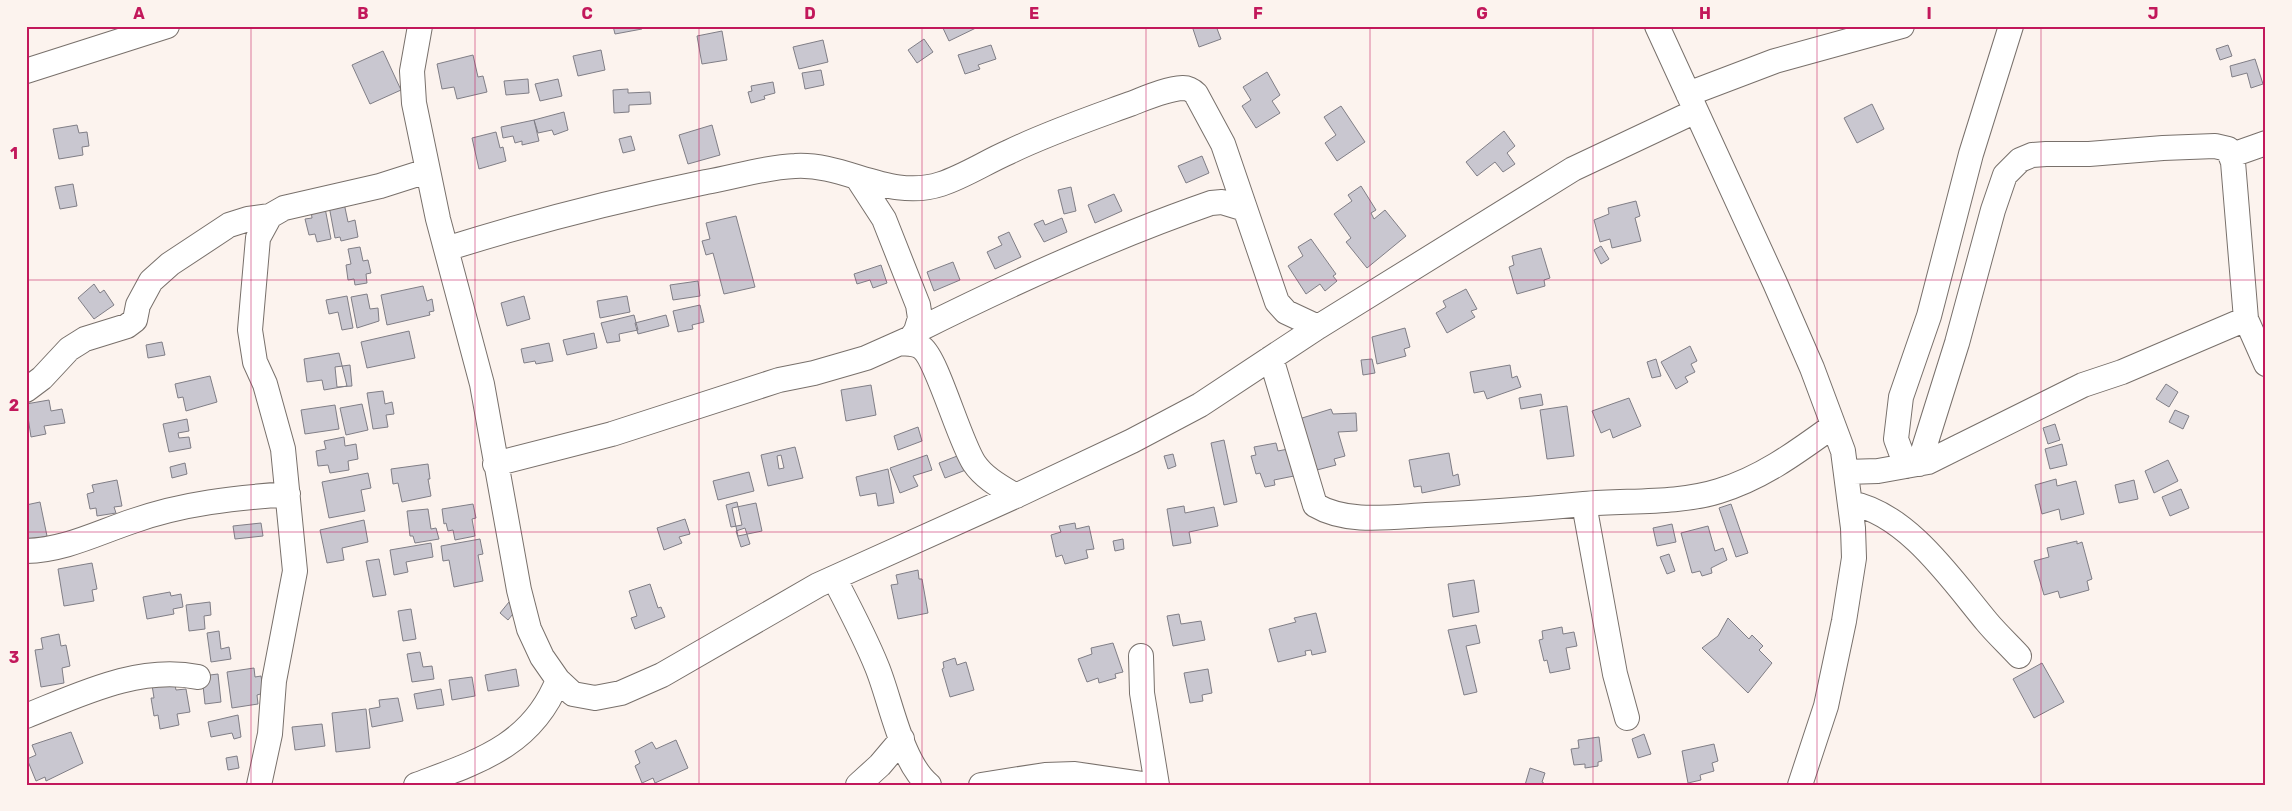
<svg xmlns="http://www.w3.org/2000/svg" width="2292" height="811" viewBox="0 0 2292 811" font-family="Rubik,sans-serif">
  <rect width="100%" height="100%" fill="#fcf3ee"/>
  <path fill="#c9c7d0" stroke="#807e86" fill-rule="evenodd" d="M613,26h28l1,3 -27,5z
    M942,26h38l-31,15z
    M1192,26h24l5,13 -22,8z
    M722,31l5,29 -25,4 -5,-28z
    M924,39l9,13 -16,11 -9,-13z
    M823,40l5,22 -29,7 -6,-22z
    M991,45l5,14 -18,6 2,4 -15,5 -7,-19z
    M2228,45l4,11 -12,4 -4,-11z
    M601,50l4,20 -27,6 -5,-20z
    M383,51l18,39 -31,14 -18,-39z
    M473,55l5,22 5,-1 4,16 -30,7 -3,-12 -12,2 -5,-25z
    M2255,59l8,25 -12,4 -4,-15 -15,4 -2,-11z
    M821,70l3,15 -19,4 -3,-16z
    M1267,72l13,23 -8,6 8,12 -24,15 -14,-22 9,-6 -8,-13z
    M528,79l1,14 -23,2 -2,-14z
    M558,79l4,17 -22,5 -5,-17z
    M773,82l2,11 -11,3 1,3 -14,4 -3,-11 4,-1 -1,-5z
    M628,89v4l22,-1 1,12 -22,1v7l-15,1 -1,-23z
    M1872,104l12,25 -27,14 -13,-25z
    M1341,106l24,36 -28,19 -12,-18 11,-8 -12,-18z
    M564,112l4,18 -14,5 -2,-5 -14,3 -4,-13z
    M534,120l5,21 -17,4v-4l-7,2 -2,-7 -10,2 -2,-11z
    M77,125l2,8 8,-1 2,14 -7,1 1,8 -24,4 -6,-30z
    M712,125l8,30 -32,9 -9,-29z
    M1504,131l11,15 -8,7 8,11 -12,8 -8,-10 -18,14 -11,-14z
    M496,132l4,16 3,-1 3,14 -27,8 -7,-31z
    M631,136l4,14 -12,3 -4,-14z
    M1202,156l7,17 -23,10 -8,-17z
    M73,184l4,22 -17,3 -5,-22z
    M1361,186l15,24 -5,3 3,6 11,-9 21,26 -39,32 -21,-26 5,-4 -17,-24 18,-13 -4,-6z
    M1071,187l5,24 -12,3 -6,-24z
    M1114,194l8,17 -27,12 -7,-18z
    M1636,201l4,15 -5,2 6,23 -29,7 -2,-9 -10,3 -6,-22 15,-6 -1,-6z
    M344,203l4,19 7,-2 3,17 -17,4 -1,-4 -5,1 -6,-32z
    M325,208l6,31 -14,3 -2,-8 -6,1 -4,-16 7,-1 -1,-7z
    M736,216l19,71 -31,7 -11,-41 -7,2 -4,-14 8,-2 -4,-16z
    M1062,218l5,14 -23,10 -10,-18 9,-4 2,5z
    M1009,232l12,25 -26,12 -8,-17 15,-7 -4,-8z
    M1311,239l25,35 -3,2 4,5 -12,10 -5,-7 -14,10 -18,-28 15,-10 -5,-9z
    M1601,246l8,13 -8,5 -7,-14z
    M360,247l3,14 5,-1 3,13 -5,1 1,9 -12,2 -1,-6 -6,1 -2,-15 5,-1 -3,-15z
    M1541,248l9,30 -6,2 1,6 -28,8 -8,-27 5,-2 -2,-9z
    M953,262l7,18 -26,11 -7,-19z
    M881,265l6,18 -14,5 -3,-8 -13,4 -3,-10z
    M698,281l2,15 -27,4 -3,-15z
    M94,284l6,9 4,-3 10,15 -20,14 -16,-21z
    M423,286l4,15 5,-2 2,12 -5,1 1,3 -43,10 -6,-30z
    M1466,289l11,20 -6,2 4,6 -28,16 -11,-20 10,-6 -3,-6z
    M367,294l3,15 8,-1 1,13 -22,7 -6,-31z
    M347,296l6,32 -11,2 -4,-18 -9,2 -3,-14z
    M524,296l6,23 -23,7 -6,-23z
    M627,296l3,16 -30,6 -3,-17z
    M700,305l4,17 -12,3 1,4 -15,3 -5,-21z
    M634,315l4,15 -19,4 1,7 -13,2 -6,-20z
    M666,315l3,11 -31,8 -3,-11z
    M1405,328l5,19 -6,2 2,7 -29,8 -5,-27z
    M409,331l6,27 -48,10 -6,-26z
    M594,333l3,15 -30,7 -4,-15z
    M162,342l3,13 -17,3 -2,-13z
    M549,343l4,18 -17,3 -1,-3 -11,2 -3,-14z
    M1690,346l7,15 -6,3 4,8 -10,5 3,5 -12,7 -15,-27z
    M339,353l8,33 -23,4 -2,-10 -15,2 -3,-23z
    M1372,359l3,14 -12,2 -2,-15z
    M1656,359l5,17 -9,2 -5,-16z
    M350,365l2,21 -15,1 -2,-20z
    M1510,365l2,13 5,-2 4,11 -34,12 -3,-8 -10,2 -4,-21z
    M210,376l7,26 -31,9 -3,-14 -5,1 -3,-14z
    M2166,384l12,8 -9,15 -13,-8z
    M871,385l5,30 -30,6 -5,-31z
    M383,391l2,13 7,-2 2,12 -8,1 2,12 -15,2 -6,-36z
    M1541,394l2,11 -22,4 -2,-11z
    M1629,398l12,28 -28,12 -3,-9 -9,4 -9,-22z
    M49,400l2,11 11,-2 3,14 -21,3 2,8 -15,3 -5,-33z
    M362,404l6,26 -22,5 -6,-27z
    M335,405l4,24 -34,5 -4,-24z
    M1567,406l7,50 -27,3 -7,-49z
    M1331,409l2,5 23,-1 1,18 -19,1 7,24 -11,3 2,6 -19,5 -1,-5 -3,1 -14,-47z
    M2175,410l14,6 -6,13 -14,-7z
    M187,419l2,12 -11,2 1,5 10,-1 2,11 -22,4 -6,-28z
    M2055,424l5,16 -12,4 -5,-16z
    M918,427l4,14 -24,9 -4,-14z
    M344,437l1,9 11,-2 2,15 -10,2 1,9 -19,3 -2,-8 -10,1 -2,-15 10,-2 -2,-8z
    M1224,440l13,62 -13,3 -13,-62z
    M1276,443l2,8 10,-2 6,27 -20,4 1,5 -10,2 -5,-14 -4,1 -5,-18 5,-1 -2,-8z
    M2062,444l5,21 -17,4 -5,-20z
    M795,447l8,31 -35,8 -7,-31zM781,455l3,13 -5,1 -2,-13z
    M965,453l6,15 -26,10 -6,-15z
    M1449,453l4,23 5,-2 2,11 -38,8 -1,-7 -7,1 -5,-27z
    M1173,454l3,12 -8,3 -4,-13z
    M927,455l5,15 -19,6 5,10 -18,7 -10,-25z
    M2168,460l10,21 -24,12 -9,-22z
    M185,463l2,11 -15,4 -2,-11z
    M428,464l2,15h-2l3,17 -29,6 -4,-19 -5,1 -2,-15z
    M888,469l6,34 -16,3 -2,-13 -16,3 -4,-19z
    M749,472l5,19 -36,9 -5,-19z
    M368,473l3,15 -10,2 4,21 -36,7 -7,-36z
    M2056,479l1,7 19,-5 8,33 -23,6 -2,-11 -17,5 -7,-29z
    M117,480l5,26 -8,1 2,6 -19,3 -1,-8 -6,1 -3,-15 7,-2 -2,-7z
    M2134,480l4,19 -19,4 -4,-18z
    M2181,489l8,19 -19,8 -8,-19z
    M40,502l7,34 -21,5v-36z
    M737,502l5,23 -11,2 -5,-22z
    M756,503l6,28 -24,5 -6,-28z
    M473,504l3,14 -4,1 3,17 -20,4 -2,-10 -5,1 -2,-8 -2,1 -2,-15z
    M1731,504l17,49 -12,4 -17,-49z
    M1184,506l1,7 29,-6 4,19 -29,6 2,11 -18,3 -6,-37z
    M428,509l3,20 5,-1 3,11 -24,4 -2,-7h-3l-3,-25z
    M685,519l5,15 -11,3 3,6 -18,7 -7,-22z
    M364,520l4,22 -26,6 2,12 -17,3 -7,-33z
    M261,523l2,13 -28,3 -2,-13z
    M1075,523l1,6 13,-3 5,23 -8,1 2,8 -23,6 -3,-9 -6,2 -5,-22 10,-3 -2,-6z
    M1672,524l4,18 -19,4 -4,-18z
    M1708,526l7,25 8,-3 4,12 -16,8 1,5 -10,3 -2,-5 -8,2 -11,-40z
    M745,528l5,16 -9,3 -5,-16z
    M480,539l3,15 -5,1 5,26 -29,6 -5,-27 -6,1 -2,-15z
    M1123,539l1,10 -9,2 -2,-10z
    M2077,541v3l5,-2 10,37 -5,2 2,9 -29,8 -2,-7 -14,4 -10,-34 15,-4 -2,-9z
    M431,543l2,14 -27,5 2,10 -14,3 -4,-25z
    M1669,554l6,17 -8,3 -7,-17z
    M379,559l7,36 -13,2 -7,-36z
    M92,563l5,26 -5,1 2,11 -30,5 -6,-37z
    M918,570l1,9h3l6,34 -30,6 -7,-34 7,-1 -2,-9z
    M1474,580l5,32 -26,5 -5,-33z
    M650,584l8,24 3,-1 4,10 -30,12 -4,-11 6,-2 -8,-25z
    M170,592l1,4 10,-2 2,13 -10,2 1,5 -27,5 -4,-22z
    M210,602l1,13 -7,1 1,13 -16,2 -3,-26z
    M509,602l8,7 -9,11 -8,-7z
    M411,609l5,30 -13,2 -5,-30z
    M1316,613l10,39 -14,3 -1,-5 -6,1 1,4 -28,7 -9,-33 27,-7 -2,-4z
    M1179,614l2,10 20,-3 4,19 -32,6 -6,-30z
    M1728,618l21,21 3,-4 11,11 -4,4 13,13 -24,30 -46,-45 16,-12z
    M1476,625l4,18 -14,3 11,46 -13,3 -16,-65z
    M1562,627l1,7 11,-2 3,14 -11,2 4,21 -20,4 -3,-13 -3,1 -5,-21 4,-1 -1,-8z
    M219,631l2,18 8,-2 2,12 -20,3 -4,-29z
    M59,634l2,12 5,-1 4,21 -8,2 2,15 -23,4 -6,-37 8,-1 -2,-11z
    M1113,643l10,29 -8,2 1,4 -17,5 -1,-5 -11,4 -9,-23 14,-5 -1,-6z
    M420,652l3,15 9,-1 2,13 -22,3 -5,-28z
    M955,658l2,7 9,-3 8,28 -24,7 -8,-28 2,-1 -1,-6z
    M2042,663l22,39 -30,16 -21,-39z
    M254,668l1,9 6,-1 3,17 -7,2 1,9 -26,4 -5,-36z
    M516,669l3,17 -31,5 -3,-16z
    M1208,669l4,24 -10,2 1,6 -13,2 -6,-30z
    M218,674l3,28 -16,2 -3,-28z
    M472,677l3,19 -23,4 -3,-20z
    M174,681l2,9 10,-1 4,23 -13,2 2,11 -19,4 -2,-14 -4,1 -3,-18h3l-2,-13z
    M441,689l3,16 -27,4 -3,-15z
    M398,698l5,23 -31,6 -3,-18 11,-2 -1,-7z
    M366,709l4,39 -34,4 -4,-39z
    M238,715l3,22 -7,2 -2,-6 -21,4 -3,-15z
    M322,724l3,22 -30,4 -3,-23z
    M71,732l12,31 -37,18 -1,-4 -9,4 -9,-22 9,-4 -4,-10z
    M1644,734l7,20 -13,4 -6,-19z
    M1599,737l3,24 -4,1v4l-13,2v-4l-11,1 -3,-16 8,-1 -1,-8z
    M676,740l12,28 -33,15 -2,-5 -11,5 -7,-17 5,-3 -5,-12 17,-9 4,7z
    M1714,744l4,17 -6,2 2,8 -14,4 1,5 -13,3 -6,-32z
    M237,756l2,12 -11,2 -2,-12z
    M1530,768l15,5 -3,9 5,3h-22z"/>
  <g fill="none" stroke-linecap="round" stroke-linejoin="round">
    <g stroke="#78706b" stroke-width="26">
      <path id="minor" d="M420,26l-8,45 2,32 24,116 44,165 37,206 10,39 13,28 16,23 15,14 22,4 26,-5 41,-18 156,-90 202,-91 112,-53 68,-36 118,-78 255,-158 123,-58
        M1657,26l118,257 37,85 31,83 10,77 1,30 -10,63 -18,85 -26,79
        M26,71l141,-45
        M1688,94l87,-33 127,-35
        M2232,155l34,-12
        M446,249c85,-27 172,-49 260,-67 29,-5 59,-15 89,-16 51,-3 94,35 146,18 24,-8 45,-22 68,-32 39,-19 80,-33 121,-48 16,-6 35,-15 53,-16 6,0 9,2 13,6l27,50 54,158 9,10 32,15
        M916,331c96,-48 194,-93 295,-128l11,-1 23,7
        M900,343c8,1 16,0 22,5 15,11 37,92 52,115 10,15 27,24 42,33
        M1271,358l44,147c32,19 75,12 111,10 53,-2 105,-6 158,-11 43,-4 94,0 135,-13 43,-13 78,-39 114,-65
        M26,390l16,-12 27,-29 16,-10 42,-13 8,-6 3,-15 13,-24 19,-17 59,-39 19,-6 22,-3
        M495,464l117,-30 167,-54 35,-7 52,-15 45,-20 5,-7 4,-13 -2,-13 -34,-86 -26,-40
        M1919,464l38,-121 36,-133 12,-35 15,-15 12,-5 14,-1h43l74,-6 52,-2 13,3 5,13 13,157 20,45
        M1906,466l-10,-27 5,-42 28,-81 42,-162 40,-128
        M1846,472l32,-1 50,-9 155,-77 39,-13 124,-53
        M1850,503c57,10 102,77 137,119 10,12 21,22 32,34
        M1584,504l31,170 12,44
        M26,551c39,-1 71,-18 107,-30 51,-18 102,-23 155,-27
        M834,578c15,29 31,59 43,89 14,34 24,95 52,118
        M1141,656l1,37 15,92
        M26,716c55,-22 113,-51 172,-39
        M259,785l11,-51 4,-53 21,-110 -12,-122 -18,-65 -10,-22 -5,-32 8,-92 12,-22 14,-8 96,-22 47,-15
        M416,785c61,-23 116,-39 142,-105
        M858,785l22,-20 22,-26
        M981,785l64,-10 30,-1 75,11"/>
    </g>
    <use href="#minor" stroke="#fff" stroke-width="24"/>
  </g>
  <path fill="none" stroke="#c2185b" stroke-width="1" stroke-opacity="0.55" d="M251,26v759M475,26v759M699,26v759M922,26v759M1146,26v759M1370,26v759M1593,26v759M1817,26v759M2041,26v759M26,280h2240M26,532h2240"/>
  <rect width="2292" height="811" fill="none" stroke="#fcf3ee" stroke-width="55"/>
  <rect x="28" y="28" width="2236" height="756" fill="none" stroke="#c2185b" stroke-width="2"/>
  <g font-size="16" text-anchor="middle" font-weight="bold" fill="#c2185b">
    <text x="139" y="19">A</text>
    <text x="363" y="19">B</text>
    <text x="587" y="19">C</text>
    <text x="810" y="19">D</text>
    <text x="1034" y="19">E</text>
    <text x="1258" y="19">F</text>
    <text x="1482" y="19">G</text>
    <text x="1705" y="19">H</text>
    <text x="1929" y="19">I</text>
    <text x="2153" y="19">J</text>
    <text x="14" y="159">1</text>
    <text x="14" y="411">2</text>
    <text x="14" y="663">3</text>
  </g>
</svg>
